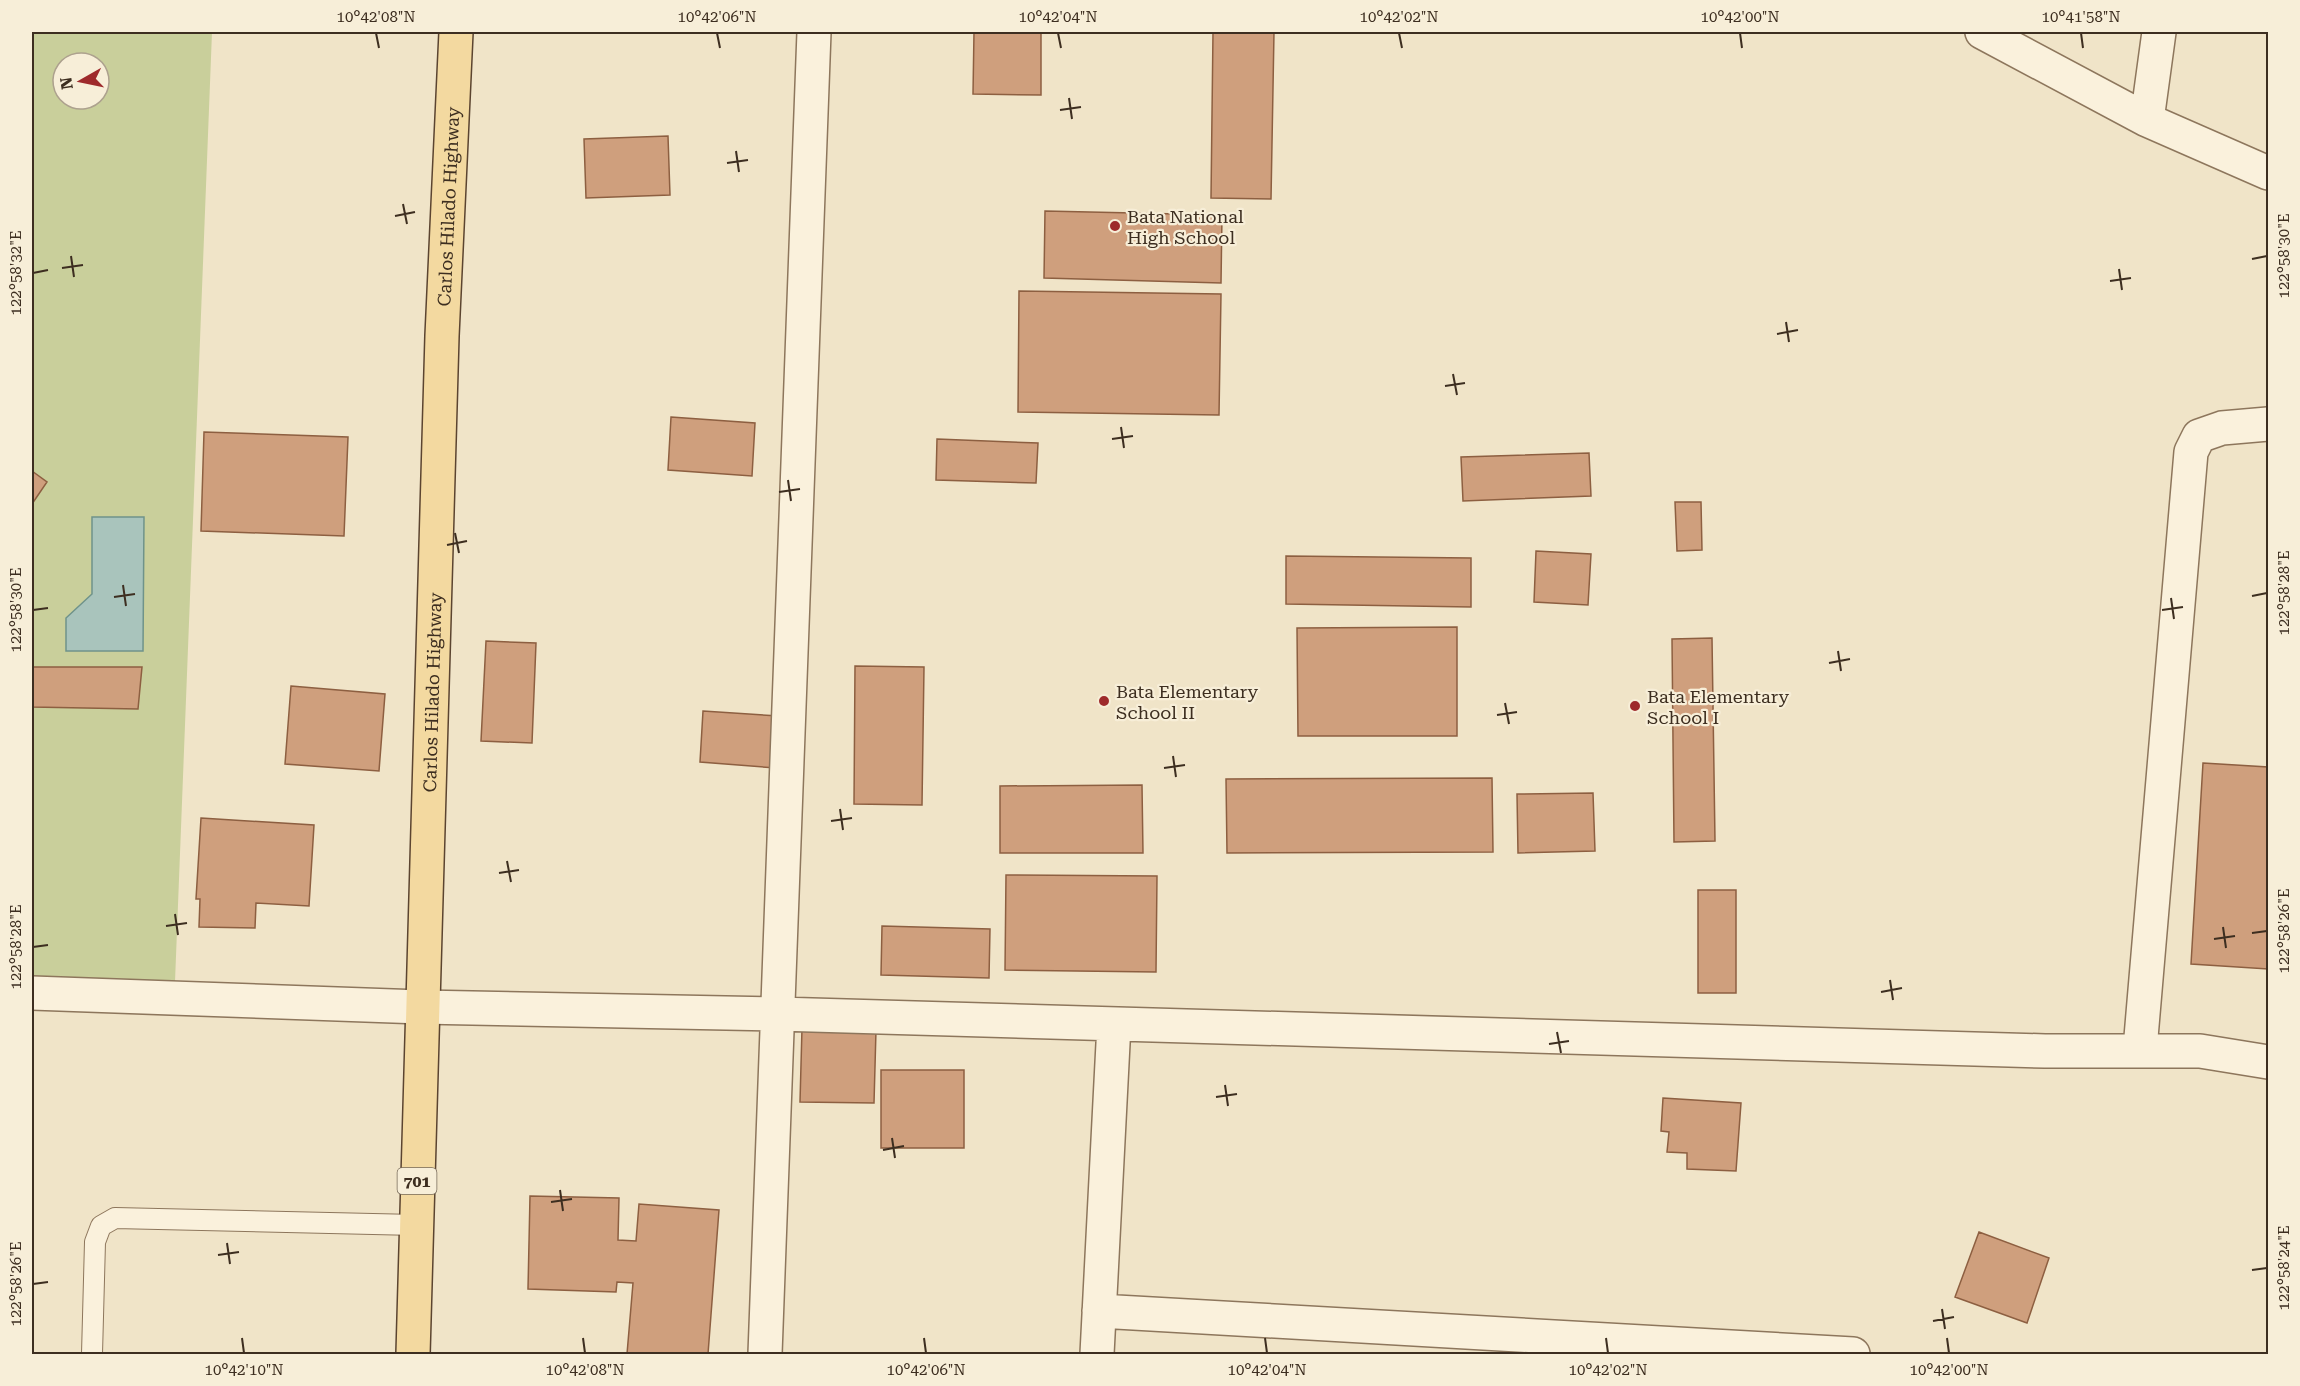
<svg xmlns="http://www.w3.org/2000/svg" width="2300" height="1386" viewBox="0 0 2300 1386" font-family="'Roboto Serif',serif">
  <rect width="100%" height="100%" fill="#f0e4c8"/>
  <path fill="#c9cf9b" fill-rule="evenodd" d="M32,32h180l-37,950 -143,-5zM63,63h36v36h-36z"/>
  <path fill="#a9c4bc" stroke="#6f938a" stroke-width="1.5" d="M92,517h52l-1,134h-77v-33l26,-24z"/>
  <path fill="#cf9f7d" stroke="#8d5f41" stroke-width="1.5" d="M974,32h67v63l-68,-1z
    M1213,32h61l-3,167 -60,-1z
    M668,136l2,59 -84,3 -2,-59z
    M1045,211l177,4 -1,68 -177,-5z
    M1019,291l202,3 -2,121 -201,-3z
    M671,417l84,6 -3,53 -84,-6z
    M204,432l144,5 -4,99 -143,-5z
    M937,439l101,4 -2,40 -100,-3z
    M1589,453l2,43 -128,5 -2,-44z
    M32,471l15,11 -15,22z
    M1675,502h26l1,48 -25,1z
    M1536,551l55,3 -3,51 -54,-3z
    M1286,556l185,2v49l-185,-3z
    M1457,627v109h-159l-1,-108z
    M1712,638l3,203 -41,1 -2,-203z
    M486,641l50,2 -4,100 -51,-2z
    M855,666l69,1 -2,138 -68,-1z
    M32,667h110l-4,42 -106,-2z
    M291,686l94,8 -6,77 -94,-7z
    M703,711l76,5 -3,52 -76,-6z
    M2203,763l65,4v202l-77,-5z
    M1492,778l1,74 -266,1 -1,-74z
    M1142,785l1,68h-143v-67z
    M1593,793l2,58 -77,2 -1,-59z
    M201,818l113,7 -5,81 -53,-3 -1,25 -56,-1 1,-28h-4z
    M1006,875l151,1 -1,96 -151,-2z
    M1698,890h38v103h-38z
    M882,926l108,3 -1,49 -108,-3z
    M802,1028l74,2 -2,73 -74,-1z
    M881,1070h83v78h-83z
    M1663,1098l78,5 -5,68 -49,-2v-16l-20,-1 2,-20 -8,-1z
    M530,1196l89,2 -1,42 18,1 3,-37 80,6 -11,144h-81l6,-71 -16,-1 -1,10 -88,-3z
    M1979,1232l70,26 -22,65 -72,-26z"/>
  <g fill="none" stroke-linecap="round" stroke-linejoin="round">
    <g stroke="#8d765c" stroke-width="22">
      <path id="lane" d="M92,1354l3,-112 6,-16 14,-8 301,7"/>
    </g>
    <g stroke="#8d765c" stroke-width="36">
      <path id="street" d="M1982,32l165,88 121,53
        M2147,120l12,-88
        M32,993l389,14 357,7 1267,37h155l68,11
        M2140,1049l51,-597 8,-16 23,-8 46,-4
        M1099,1311l754,43
        M765,1354l49,-1322
        M1097,1354l17,-330"/>
    </g>
    <g stroke="#5b4430" stroke-width="36">
      <g id="primary">
        <path id="s1" d="M413,1354l29,-1018 14,-304"/>
      </g>
    </g>
    <use href="#lane" stroke="#faf1dc" stroke-width="20"/>
    <use href="#street" stroke="#faf1dc" stroke-width="33"/>
    <use href="#primary" stroke="#f3d9a0" stroke-width="33"/>
  </g>
  <path fill="none" stroke="#3d2e20" stroke-width="2" d="M376,33l3,15M717,33l3,15M1058,33l3,15M1399,33l3,15M1740,33l2,15M2081,33l2,15M1069,98l3,21M1060,110l21,-3M736,151l3,21M727,163l21,-3M403,204l4,20M395,216l20,-4M71,256l3,21M2252,259l15,-3M62,268l21,-3M2119,269l3,21M33,273l15,-3M2110,281l21,-3M1786,322l3,20M1777,334l21,-4M1453,374l4,21M1445,386l20,-3M1121,427l3,21M1112,439l21,-3M788,480l3,21M779,492l21,-3M455,533l4,20M447,545l20,-4M123,585l3,21M2252,596l15,-3M114,597l21,-3M2171,598l3,21M33,610l15,-2M2162,610l21,-3M1838,651l3,20M1829,663l21,-4M1505,703l4,21M1497,715l20,-3M1173,756l3,21M1164,768l21,-3M840,809l3,21M831,821l21,-3M507,861l4,21M499,873l20,-3M175,914l3,21M166,926l21,-3M2223,927l3,21M2252,933l15,-2M2214,939l21,-3M33,947l15,-2M1890,980l3,20M1881,992l21,-4M1557,1032l4,21M1549,1044l20,-3M1225,1085l3,21M1216,1097l21,-3M892,1138l3,20M883,1150l21,-4M560,1190l3,21M551,1202l21,-3M227,1243l3,21M218,1255l21,-3M2252,1270l15,-2M33,1284l15,-2M1942,1309l3,20M1933,1321l21,-4M242,1338l2,15M583,1338l2,15M924,1338l2,15M1265,1338l2,15M1606,1338l2,15M1947,1338l2,15"/>
  <g fill="#9e2a2b" stroke="#f7eed8" stroke-width="2">
    <circle cx="1115" cy="226" r="6"/>
    <circle cx="1104" cy="701" r="6"/>
    <circle cx="1635" cy="706" r="6"/>
  </g>
  <g text-anchor="middle" dominant-baseline="central" stroke-width="4.5" stroke-linejoin="round" paint-order="stroke">
    <rect fill="#f7eed8" stroke="#756857" stroke-width="1.5" x="397.5" y="1168" width="39" height="26" rx="4.5"/>
    <g font-size="16" font-weight="bold" fill="#3d2e20">
      <text x="417" y="1181">701</text>
    </g>
    <g font-size="18" fill="#3d2e20" stroke="#f7eed8">
      <text stroke="none"><textPath href="#s1" startOffset="1148">Carlos Hilado Highway</textPath></text>
      <text stroke="none"><textPath href="#s1" startOffset="662">Carlos Hilado Highway</textPath></text>
    </g>
    <g font-size="18" fill="#3d2e20" stroke="#f7eed8" text-anchor="start">
      <text x="1127" y="216">Bata National<tspan x="1127" dy="21">High School</tspan></text>
      <text x="1116" y="691">Bata Elementary<tspan x="1116" dy="21">School II</tspan></text>
      <text x="1647" y="696">Bata Elementary<tspan x="1647" dy="21">School I</tspan></text>
    </g>
  </g>
  <rect width="2300" height="1386" fill="none" stroke="#f7eed8" stroke-width="66"/>
  <g transform="translate(81 81) rotate(261)"><circle r="28" fill="#f7eed8" stroke="#ada18e" stroke-width="1.5"/>
  <path d="M0-4.5L10 22L0 15L-10 22Z" fill="#9e2a2b"/>
  <text y="-9" font-size="16" font-weight="bold" text-anchor="middle" fill="#3d2e20">N</text>
  </g>
  <rect x="33" y="33" width="2234" height="1320" fill="none" stroke="#3d2e20" stroke-width="2"/>
  <g font-size="15" text-anchor="middle" fill="#3d2e20">
    <text x="376" y="22">10°42'08"N</text>
    <text x="717" y="22">10°42'06"N</text>
    <text x="1058" y="22">10°42'04"N</text>
    <text x="1399" y="22">10°42'02"N</text>
    <text x="1740" y="22">10°42'00"N</text>
    <text x="2081" y="22">10°41'58"N</text>
    <text transform="translate(2284 256) rotate(-90)" y="5">122°58'30"E</text>
    <text transform="translate(16 273) rotate(-90)" y="5">122°58'32"E</text>
    <text transform="translate(2284 593) rotate(-90)" y="5">122°58'28"E</text>
    <text transform="translate(16 610) rotate(-90)" y="5">122°58'30"E</text>
    <text transform="translate(2284 931) rotate(-90)" y="5">122°58'26"E</text>
    <text transform="translate(16 947) rotate(-90)" y="5">122°58'28"E</text>
    <text transform="translate(2284 1268) rotate(-90)" y="5">122°58'24"E</text>
    <text transform="translate(16 1284) rotate(-90)" y="5">122°58'26"E</text>
    <text x="244" y="1375">10°42'10"N</text>
    <text x="585" y="1375">10°42'08"N</text>
    <text x="926" y="1375">10°42'06"N</text>
    <text x="1267" y="1375">10°42'04"N</text>
    <text x="1608" y="1375">10°42'02"N</text>
    <text x="1949" y="1375">10°42'00"N</text>
  </g>
</svg>
